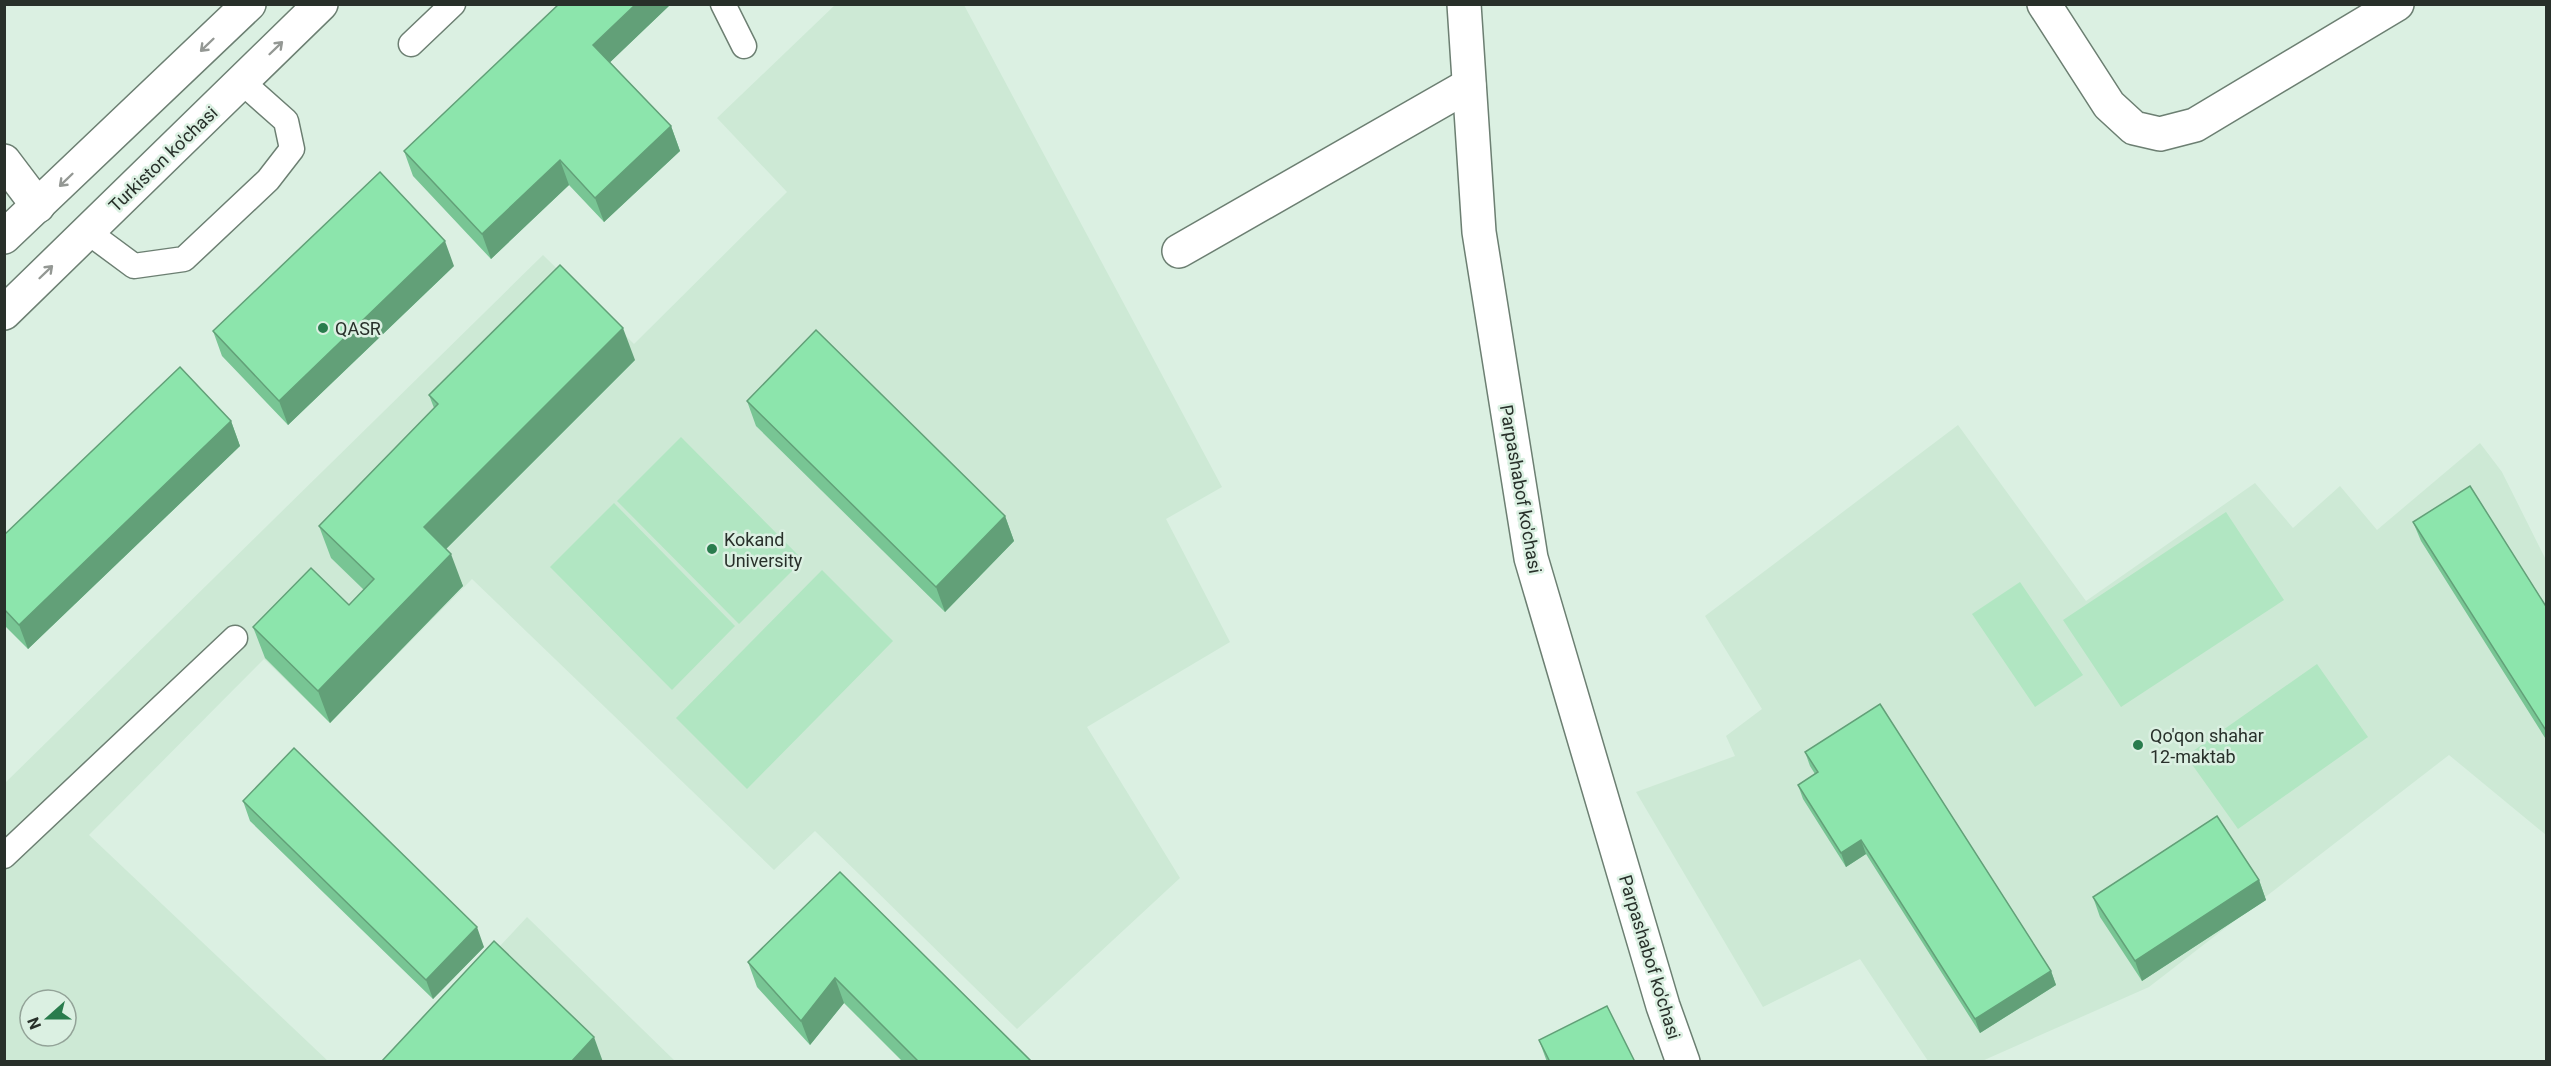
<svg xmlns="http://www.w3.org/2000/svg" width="2551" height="1066" viewBox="0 0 2551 1066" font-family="Roboto,sans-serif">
  <rect width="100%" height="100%" fill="#dbf0e2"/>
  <path fill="#cde9d5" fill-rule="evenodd" d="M835,5h129l258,482 -56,32 64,123 -143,85 93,151 -163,151 -202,-198 -41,39 -302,-291 -142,144 -66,-64 -175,176 239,226 -323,1v-279l538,-528 91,89 153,-152 -70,-74zM30,1000h36v36h-36z
    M1958,425l128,176 169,-118 38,45 47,-42 37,44 103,-87 22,29 44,88v275l-97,-80 -300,232 -167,74h-54l-68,-102 -97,48 -127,-215 99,-36 -9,-20 36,-27 -57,-93z
    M527,917l148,144 -283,1z"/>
  <path fill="#b1e6c2" d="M681,437l122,123 -64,64 -122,-123z
    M614,503l121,123 -63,64 -122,-123z
    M2226,512l58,88 -163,107 -58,-87z
    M822,570l71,71 -146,148 -71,-71z
    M2020,582l63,93 -48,32 -63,-93z
    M2317,664l51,73 -130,92 -52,-73z"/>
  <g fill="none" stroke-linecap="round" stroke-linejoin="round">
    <g stroke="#6c7f72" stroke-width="27">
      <path id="lane" d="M723,4l21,42
        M411,44l42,-40
        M88,232l46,34 50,-7 84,-79 24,-31 -6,-28 -44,-39
        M4,856l231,-218"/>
    </g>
    <g stroke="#6c7f72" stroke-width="36">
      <path id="street" d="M2044,4l65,101 25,23 26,6 35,-9 202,-121
        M4,161l34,45
        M1179,251l290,-166"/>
    </g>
    <g stroke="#6c7f72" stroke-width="36">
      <path id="secondary" d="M1464,4l15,228 52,326 132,448 20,56"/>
    </g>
    <g stroke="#6c7f72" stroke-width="36">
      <path id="primary" d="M4,237l245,-233
        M4,313l317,-309"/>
    </g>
    <use href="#lane" stroke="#fff" stroke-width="24"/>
    <use href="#street" stroke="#fff" stroke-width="33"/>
    <use href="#secondary" stroke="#fff" stroke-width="33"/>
    <use href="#primary" stroke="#fff" stroke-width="33"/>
  </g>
  <path fill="#78c594" d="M671,4l-61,58 61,64 9,25 -76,71 -35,-37 -78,74 -78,-83 -9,-25z
    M454,266l-166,159 -66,-69 -9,-25z
    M635,360l-189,189 17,37 -133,137 -65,-65 -12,-31 96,-22 15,-15 -33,-32 -12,-32 115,-118 -5,-13z
    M747,401l258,115 9,25 -69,71 -189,-186z
    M231,421l9,25 -212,203 -24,-24v-90z
    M2413,522l134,86v133l-126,-200z
    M1805,752l246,219 5,14 -76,48 -114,-179 -20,13 -43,-68 -5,-14 17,-11 -5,-8z
    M243,801l241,146 -51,52 -183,-178z
    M840,872l192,190h-129l-59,-59 -34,42 -53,-58 -9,-25z
    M2259,880l7,20 -124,81 -42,-64 -7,-20z
    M1539,1040l96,22h-88z"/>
  <path fill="#62a078" d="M636,4h35l-69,66 -9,-25z
    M671,126l9,25 -76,71 -9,-24z
    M560,160l9,25 -78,74 -9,-25z
    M445,241l9,25 -166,159 -9,-24z
    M623,328l12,32 -199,199 -12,-32z
    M231,421l9,25 -212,203 -9,-24z
    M1005,516l9,25 -69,71 -9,-25z
    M451,554l12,32 -133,137 -12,-32z
    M1861,840l5,14 -20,13 -5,-14z
    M2259,880l7,20 -124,81 -7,-20z
    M477,927l7,20 -51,52 -7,-19z
    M2051,971l5,14 -76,48 -5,-14z
    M835,978l9,25 -34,42 -9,-24z
    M594,1037l9,25h-32z"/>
  <path fill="#8ce5ac" stroke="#62a078" stroke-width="1.5" d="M559,4h77l-43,41 78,81 -76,72 -35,-38 -78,74 -78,-83z
    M380,172l65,69 -166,160 -66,-70z
    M560,265l63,63 -199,199 27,27 -133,137 -65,-64 58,-59 38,37 25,-26 -55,-53 119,-122 -9,-9z
    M816,330l189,186 -69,71 -189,-186z
    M180,367l51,54 -212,204 -15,-16v-74z
    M2470,486l77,122v124l-134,-210z
    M1880,704l171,267 -76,48 -114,-179 -20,13 -43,-68 20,-13 -13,-20z
    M294,748l183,179 -51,53 -183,-179z
    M2217,816l42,64 -124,81 -42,-64z
    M840,872l192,190h-113l-84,-84 -34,43 -53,-59z
    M494,941l100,96 -23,25h-190z
    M1607,1006l28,56h-85l-11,-22z"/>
  <defs><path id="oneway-shaft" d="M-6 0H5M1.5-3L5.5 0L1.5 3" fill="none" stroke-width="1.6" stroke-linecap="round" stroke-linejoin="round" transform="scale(1.5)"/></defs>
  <g stroke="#949894">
    <use href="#oneway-shaft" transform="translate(207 45) rotate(136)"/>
    <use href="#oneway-shaft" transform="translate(276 48) rotate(-44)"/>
    <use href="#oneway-shaft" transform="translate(66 180) rotate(136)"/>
    <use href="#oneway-shaft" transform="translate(46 272) rotate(-44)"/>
  </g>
  <g fill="#297c4d" stroke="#dbf0e2" stroke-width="2">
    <circle cx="323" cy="328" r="6"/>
    <circle cx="712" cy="549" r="6"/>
    <circle cx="2138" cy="745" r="6"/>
  </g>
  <g text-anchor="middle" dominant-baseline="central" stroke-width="5" stroke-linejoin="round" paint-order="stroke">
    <g font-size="18" fill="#28302a" stroke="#dbf0e2">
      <text transform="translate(163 159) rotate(-44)">Turkiston ko'chasi</text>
      <text transform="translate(1521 489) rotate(80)">Parpashabof ko'chasi</text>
      <text transform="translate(1650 957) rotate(73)">Parpashabof ko'chasi</text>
    </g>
    <g font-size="18" fill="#28302a" stroke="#dbf0e2" text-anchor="start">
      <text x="335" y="328">QASR</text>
      <text x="724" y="539">Kokand<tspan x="724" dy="21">University</tspan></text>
      <text x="2150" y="735">Qo'qon shahar<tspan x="2150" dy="21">12-maktab</tspan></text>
    </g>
  </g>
  <rect width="2551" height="1066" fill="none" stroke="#28302a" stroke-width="12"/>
  <g transform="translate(48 1018) rotate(249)"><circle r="28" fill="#dbf0e2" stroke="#93a398" stroke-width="1.5"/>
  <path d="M0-4.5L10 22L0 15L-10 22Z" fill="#297c4d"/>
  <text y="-9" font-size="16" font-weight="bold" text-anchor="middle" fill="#28302a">N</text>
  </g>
</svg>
